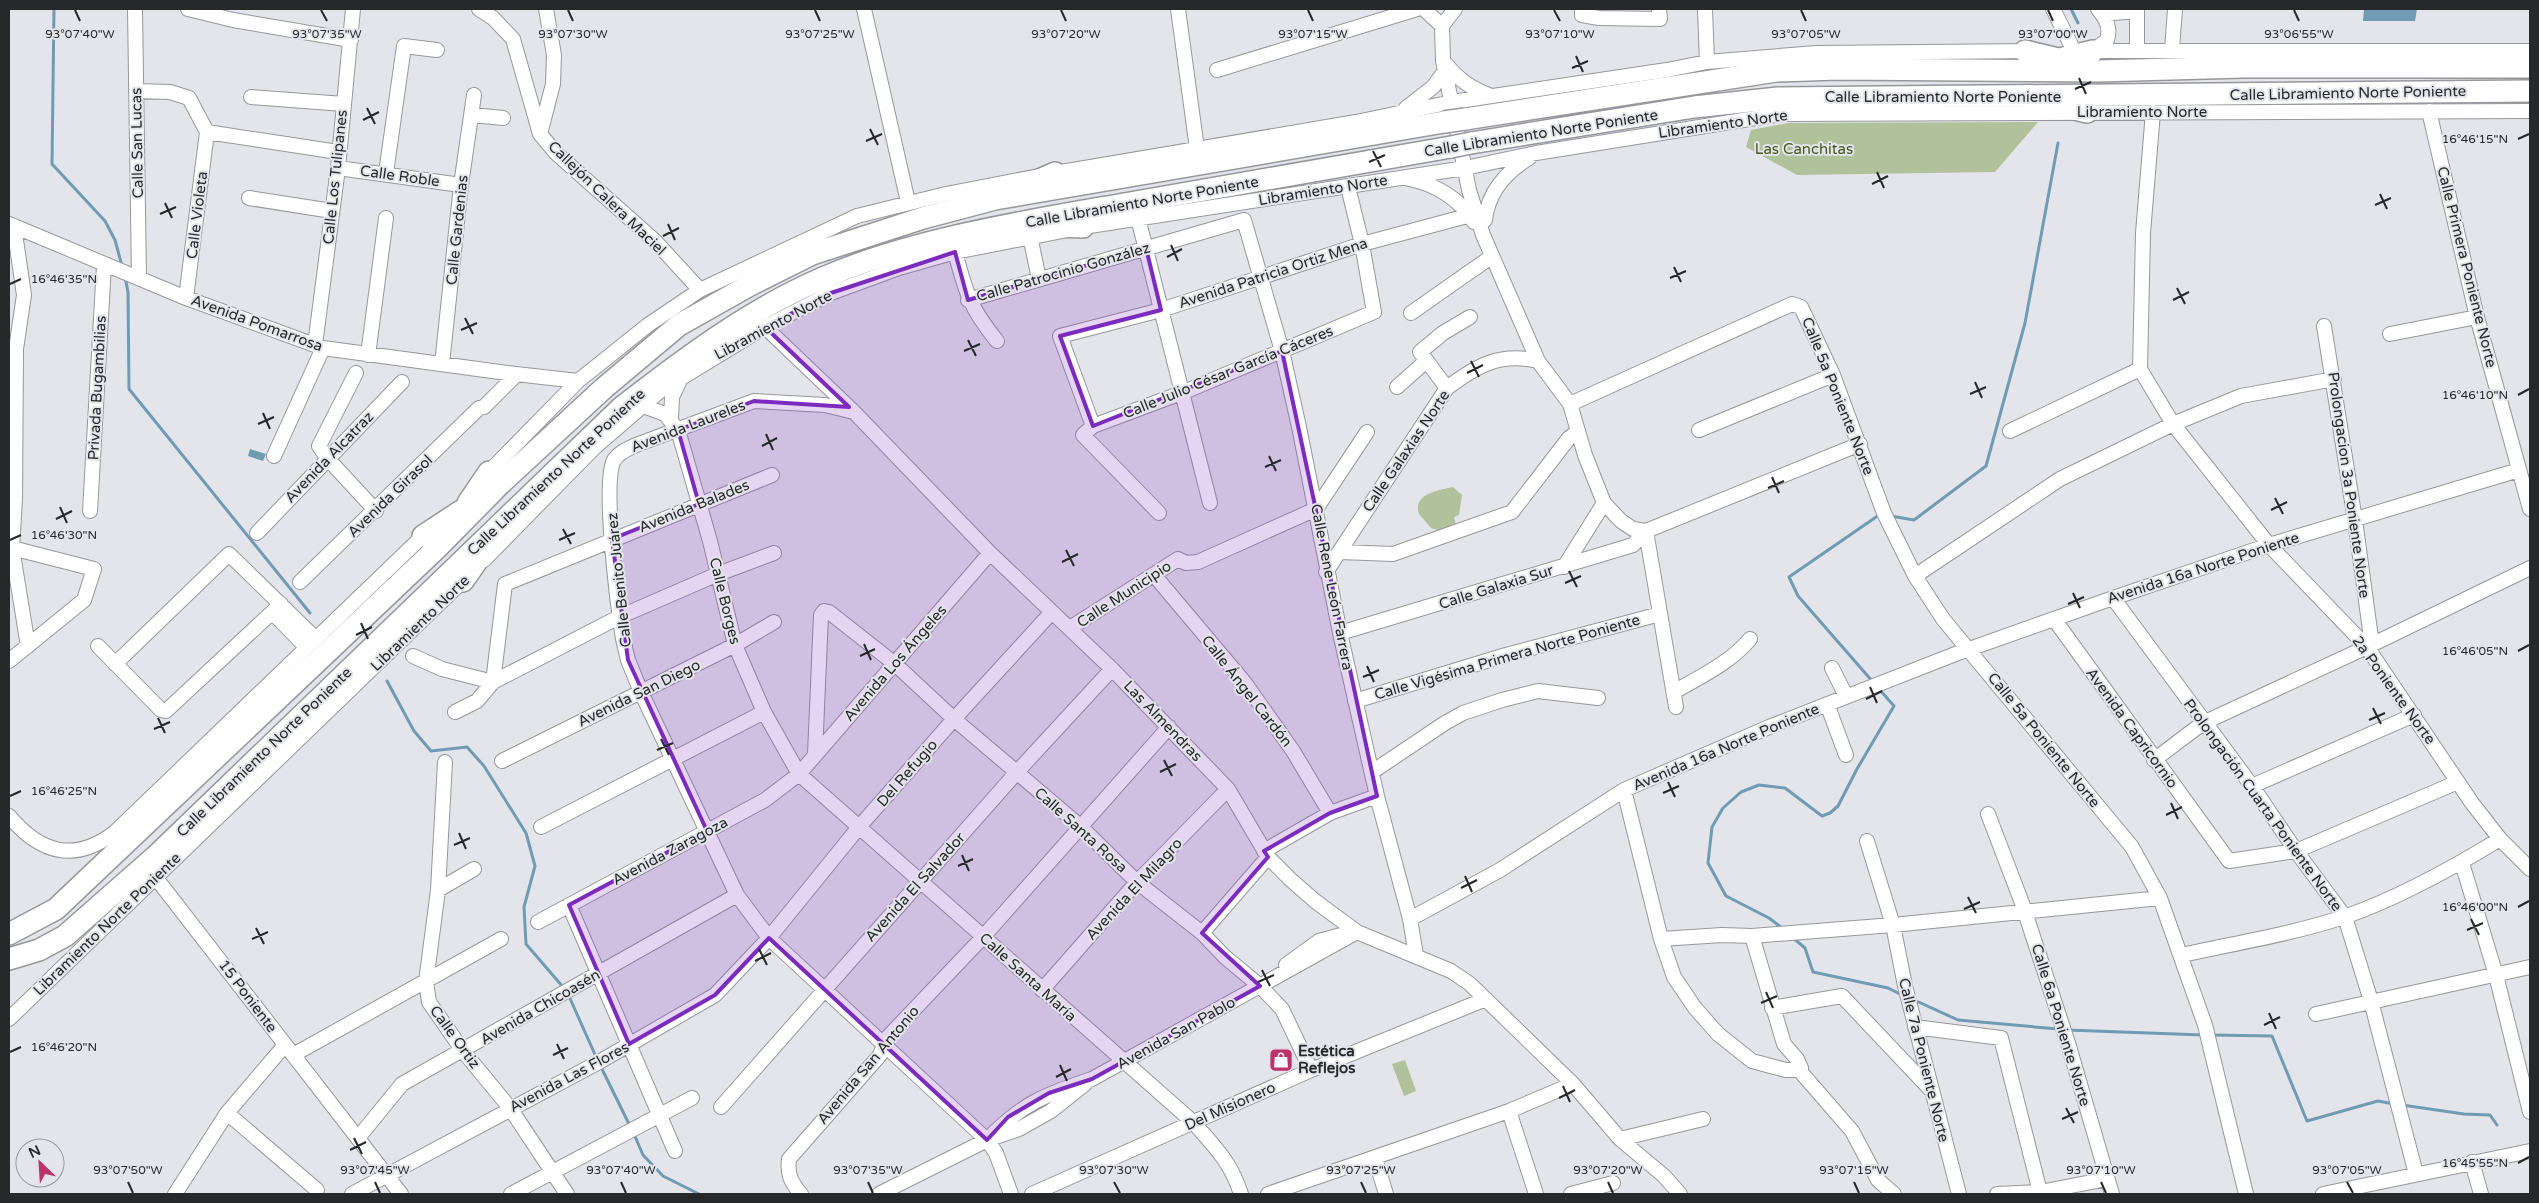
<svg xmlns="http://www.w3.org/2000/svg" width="2539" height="1203" viewBox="0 0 2539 1203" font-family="'Varela Round',sans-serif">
  <rect width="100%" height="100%" fill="#e4e5eb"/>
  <path fill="#b1c19c" d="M2038,122l-43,50 -198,3 -51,-28 5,-17 37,-7z
    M1453,487l9,8 -3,20 -5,2 2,8 -15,6 -10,-3 -12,-14c-7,-20 20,-24 34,-27z
    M1405,1060l11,31 -12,5 -12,-32z"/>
  <path fill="#6f9bb4" d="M2364,9h53l-2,12h-52z
    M250,449l16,5 -3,7 -15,-5z"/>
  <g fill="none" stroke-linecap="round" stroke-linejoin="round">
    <path stroke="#6f9bb4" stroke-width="3" d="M54,9l-2,155 53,57 10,19 7,26
      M2071,9l7,14
      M125,277l3,15 1,97 181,224
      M1891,516l23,4 72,-54 39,-143 33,-180
      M387,681l27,50 17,20 36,-4 17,19 42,67 9,33 -11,41 2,37 37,43
      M1873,682l-75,-86 -9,-19 90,-62
      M1782,928l-13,-10 -43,-22 -18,-33 4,-36 11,-19 18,-16 18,-7 26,3 37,28 8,-3 8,-7 19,-37 37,-63 -15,-17
      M1792,937l13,11 8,24 75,16 14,7
      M568,994l29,65
      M1912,999l46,21 100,9
      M2067,1030l136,5
      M2212,1035l60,1 35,85 71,-20 16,3
      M600,1065l30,61
      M2402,1105l62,9 26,1 7,10
      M634,1134l9,21 20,21 36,18"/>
    <g stroke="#96979d" stroke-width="16">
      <path id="minor" d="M135,9l4,269
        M188,9l45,11 118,20
        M479,9l14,9 20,21 27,95 16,19 99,88 45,49
        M864,9l44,193
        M1178,9l19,140
        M1424,9l18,17
        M1455,9l-13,17 1,35 26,129 14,45 55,126 32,43 15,51 19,48 17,18 12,8 13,2
        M1582,9v6l17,3 61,1 -1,-10
        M1705,9l2,53
        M2053,9l21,42
        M2102,14l34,-3
        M2137,49v-40
        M2172,49l3,-40
        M2086,51h444
        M2093,51l14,-11c4,-13 -1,-21 -9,-31
        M1445,63c13,16 25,25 44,32
        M1217,70l200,-61
        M136,91l34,1 19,6 18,34
        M251,97l93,7
        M1406,108l27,-21 12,-16
        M2429,111l48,206 53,192
        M2153,112l-10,121 -3,136 33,55 96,121 98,102 105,156 28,36 30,30
        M472,115l31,3
        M207,132l131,20
        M540,134l13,-50 1,-29 -8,-46
        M338,168l123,17
        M386,173l18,-127 33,4
        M1409,179c26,5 51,20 65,43
        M249,198l83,13
        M1138,218l72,285
        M1485,220c3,-27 21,-48 44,-62
        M9,224l177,74 137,50 184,25 71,8
        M14,226l10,69 -8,54 -1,150 -3,49 16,98
        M1030,236l9,43
        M955,252c11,41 15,56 42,89
        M186,298l21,-166
        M968,300l276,-80 38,131 17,76 41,206 37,163 33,123 6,36
        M1411,313l80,-56
        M2324,326l31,194 17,125
        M765,327l89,85 136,141 122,116 116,120 40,68 23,23 24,21 42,31 94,39 19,13 103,100 47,55 44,37 16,18
        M2390,334l87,-17
        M315,345l23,-177 15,-159
        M368,355l18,-137
        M442,364l19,-179 13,-90
        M356,373l-37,73 9,13 48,52
        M1397,387l28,-25
        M1447,388l-27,-36 23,-19 27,-16
        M1570,404l222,-100 9,3 32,68 51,138 31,63 28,43 189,228 28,51 45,127 41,169
        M643,406l22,8 13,16 32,111 25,104 29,67 35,62 394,348c21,24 38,40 48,72
        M854,412l-29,-7 -71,-4 -118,44c-8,4 -17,7 -22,15 -12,23 4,148 9,179l5,21 13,32 96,203 32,43 218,202 9,13 15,41
        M671,419l1,-22 9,-19
        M1093,426l-33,-90 101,-26 201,-66 124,-33
        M1699,430l134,-55
        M2010,431l130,-62
        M274,456l49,-108
        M483,478l95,-97 70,-56 52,-35 157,-74 89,-22 109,-21 301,-51 96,-20 215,-32 40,-8 109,-9 216,-2
        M90,511l14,-246
        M1159,513l-76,-78 10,-9 91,-34 190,-80 -12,-68 -12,-49
        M1646,531l30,176
        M257,533l145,-151
        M1340,552l53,2 119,-42 57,-74 4,-3 6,1
        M484,560l110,-112 66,-57 105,-64 66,-34 68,-25 56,-16 128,-25 382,-59 71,-15 245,-39 749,-3
        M1564,567l40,-64
        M1326,572l121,-184c29,-22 53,-36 91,-27
        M1154,575l91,108 48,68 37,62
        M1915,576l145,-97 113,-55 68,-28 93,-17
        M300,582l179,-174 5,-1 33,-33
        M2113,598l139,188 44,65 49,66 26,84 45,173
        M273,613l33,34
        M2054,619l175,242 67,-10 162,-69
        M1070,628l108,-69 8,4 12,-1 118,-53 51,-77
        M1340,633l293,-88 13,-14 214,-87
        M98,646l63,64 5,1 115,-107
        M413,656l29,13 51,13 12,-98 267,-109
        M9,661l75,-61 10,-31 -82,-21
        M115,664l114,-110 86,84
        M1832,668l14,28
        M1674,692c27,-16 56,-29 76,-53
        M1355,701l151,-46 154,-41
        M1827,704l19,51
        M455,712l22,-11 16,-19 126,-65 99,-43 56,-21
        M815,754l6,-139 3,-4 5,1 66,52 59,55 126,107 57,56 65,51 23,24 35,29 22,23 29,61
        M2154,760l49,-37 164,-76 163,-79
        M502,761l233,-116 39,-23
        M445,762l-7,128 -12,92 3,20 34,49 47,57 57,86
        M1372,772l73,-49 18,-10 39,-13 36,-9 60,7
        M2252,786l162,-71
        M1624,790l37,149 13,38 21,31 23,26 34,27 34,9h13
        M1988,814l34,89 46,140 44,151
        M9,816c31,37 65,47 105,17l314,-302
        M541,827l223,-115
        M1867,841l26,84 12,61 54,208
        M1264,851l66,-38 47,-17
        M2462,863l34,112 34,137
        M156,878l245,316
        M438,890l36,-21
        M569,905l106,246
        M1410,919l90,-49 124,-80 145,-63 189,-74 155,-55 156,-53 250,-75
        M538,922l227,-122 34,-26 191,-221
        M1202,933l66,-76
        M1752,936l32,108 13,15 4,9 -2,2
        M1661,939l61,-4 30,1 141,-11 267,-27
        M2182,955c54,-12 110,-21 162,-38 55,-19 107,-48 156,-78
        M1286,965l33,-24 29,-8
        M1042,990l95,-108 91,-93
        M1772,1008l70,-12 88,93
        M2316,1014l214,-47
        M9,1019l460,-444
        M1915,1027l86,11 39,154
        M293,1055l208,-116
        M1799,1070l53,61 26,49 16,14
        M721,1107l296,-335 95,-103
        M1509,1111l27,83
        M227,1113l90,77
        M358,1138l44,-54 335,-189
        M1620,1139l83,-20
        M987,1140c34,-36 59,-46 105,-61l265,-147
        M1375,1158l11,36
        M2472,1162l9,32
        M175,1194l52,-81 58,-68
        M352,1194l247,-132 116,-67 54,-57 90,-111 95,-108 97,-106
        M511,1194l181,-96
        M801,1194c-10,-12 -14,-19 -12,-35l91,-104 6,-16 97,-102 186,-210
        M879,1194l108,-54 32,-11 32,-18 34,-27
        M1032,1194l279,-124 175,-71
        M1268,1194l241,-83 64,-27
        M1571,1194l42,-11
        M1997,1194l43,-2 67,-13
        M2323,1194l207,-43"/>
    </g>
    <g stroke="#96979d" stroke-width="24">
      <path id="highway" d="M2025,51l37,9
        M2047,62l46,-11
        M2055,104l32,8
        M1465,119l311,-48 63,-2 259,2 145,-4h287
        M1471,143l223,-36 84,-9 752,-7
        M1023,187l32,-14
        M1051,226l32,1
        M468,503l21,-31
        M423,536l38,-25
        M463,581l23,-33
        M9,934l47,-25 381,-361 63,-64 104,-96 75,-63 71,-40 62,-31 111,-36 72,-19 449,-77
        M9,959l30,-9 26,-14 91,-80 466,-449c63,-49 127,-97 201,-129 89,-39 204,-57 301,-74 109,-19 218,-38 327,-57"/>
    </g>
    <use href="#minor" stroke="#fff" stroke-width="14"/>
    <use href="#highway" stroke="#fff" stroke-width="21"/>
    <g stroke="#96979d" stroke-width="24" stroke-linecap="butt">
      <path id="highway-bridge" d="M1444,122l21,-3
        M1451,147l20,-4"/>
    </g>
    <use href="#highway-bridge" stroke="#fff" stroke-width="21"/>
  </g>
  <path fill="#7b2cbf" fill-opacity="0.2" stroke="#7b2cbf" stroke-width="4" stroke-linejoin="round" d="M1146,248l15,62 -101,26 33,90 189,-75 95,445 -47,17 -66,38 4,6 -66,76 58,53 -168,93 -43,14 -41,24 -21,23 -218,-202 -54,57 -86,49 -60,-139 138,-74 -79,-171 -16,-121 87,-35 -21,-74 76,-29 95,6 -84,-80 66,-34 124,-41 13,48z"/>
  <path fill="none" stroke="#27282a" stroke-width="2" d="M75,10l5,11M321,10l6,11M568,10l5,11M815,10l5,11M1061,10l5,11M1308,10l5,11M1554,10l6,11M1801,10l5,11M2048,10l5,11M2294,10l5,11M1576,56l7,16M1572,68l16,-7M2079,78l7,16M2075,89l16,-7M367,108l8,16M363,120l16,-8M870,129l8,16M2518,139l11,-5M866,141l16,-7M1373,151l8,16M1369,162l16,-7M1877,172l7,16M1872,184l16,-8M2380,194l7,15M165,203l7,15M2375,205l16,-7M160,214l16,-7M668,224l7,16M663,236l16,-8M1171,245l7,16M1167,257l15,-8M1674,267l7,15M1670,278l16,-7M10,284l11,-5M2177,288l8,16M2173,300l16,-8M465,318l8,16M461,330l16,-7M968,340l8,16M964,351l16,-7M1471,361l8,16M1467,373l16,-8M1975,382l7,16M1970,394l16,-7M2518,395l11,-6M263,413l7,16M258,424l16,-7M766,434l7,16M762,446l15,-8M1269,456l7,15M1265,467l16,-7M1772,477l7,16M1768,488l16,-7M2275,498l8,16M60,507l7,16M2271,510l16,-8M56,519l16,-8M563,529l8,15M10,540l11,-5M559,540l16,-7M1066,550l8,16M1062,562l16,-8M1569,571l8,16M1565,583l16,-7M2073,593l7,15M2068,604l16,-7M361,623l7,16M356,635l16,-8M864,644l7,16M2518,651l11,-6M860,656l15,-7M1367,666l7,16M1363,677l16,-7M1870,687l7,16M1866,699l16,-8M2373,708l8,16M158,718l7,15M2369,720l16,-7M154,729l16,-7M661,739l8,16M657,750l16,-7M1164,760l8,16M1160,772l16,-8M1668,782l7,15M1663,793l16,-7M10,796l11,-5M2171,803l7,16M2166,815l16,-8M459,833l7,16M454,845l16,-7M962,855l7,16M958,866l15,-7M1465,876l7,16M1461,888l16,-8M1968,897l8,16M2518,907l11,-6M1964,909l16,-7M2471,919l8,16M256,928l8,16M2467,930l16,-7M252,939l16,-7M759,949l8,16M755,961l16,-8M1262,970l8,16M1258,982l16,-7M1766,992l7,16M1761,1003l16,-7M2269,1013l7,16M2264,1025l16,-8M557,1044l7,15M10,1052l11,-5M553,1055l15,-7M1060,1065l7,16M1056,1077l15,-8M1563,1086l7,16M1559,1098l16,-8M2066,1108l8,15M2062,1119l16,-7M354,1138l8,16M350,1150l16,-8M2518,1163l11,-6M128,1182l5,11M375,1182l5,11M621,1182l5,11M868,1182l5,11M1114,1182l6,11M1361,1182l5,11M1608,1182l5,11M1854,1182l5,11M2101,1182l5,11M2347,1182l6,11"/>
  <defs>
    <g id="shop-square" transform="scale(1.25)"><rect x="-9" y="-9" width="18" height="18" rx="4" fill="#bd3268" stroke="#e4e5eb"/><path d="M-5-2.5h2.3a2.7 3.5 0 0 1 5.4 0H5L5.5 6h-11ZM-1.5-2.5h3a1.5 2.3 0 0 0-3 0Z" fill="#fff"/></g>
  </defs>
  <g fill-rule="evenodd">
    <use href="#shop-square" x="1281" y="1060"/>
  </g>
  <g text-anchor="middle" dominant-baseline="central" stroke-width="4" stroke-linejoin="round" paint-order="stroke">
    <g font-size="15" fill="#27282a" stroke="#e4e5eb">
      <text transform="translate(2348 93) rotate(-1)">Calle Libramiento Norte Poniente</text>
      <text x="1943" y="97">Calle Libramiento Norte Poniente</text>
      <text x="2142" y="112">Libramiento Norte</text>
      <text transform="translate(1723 124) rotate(-8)">Libramiento Norte</text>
      <text transform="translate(1541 133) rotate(-9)">Calle Libramiento Norte Poniente</text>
      <text transform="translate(137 143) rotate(-91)">Calle San Lucas</text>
      <text transform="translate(400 176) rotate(8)">Calle Roble</text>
      <text transform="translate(335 177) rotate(-84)">Calle Los Tulipanes</text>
      <text transform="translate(1323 190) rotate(-9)">Libramiento Norte</text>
      <text transform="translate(607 198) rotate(44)">Callejón Calera Maciel</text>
      <text transform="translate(1142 202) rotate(-10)">Calle Libramiento Norte Poniente</text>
      <text transform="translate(197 215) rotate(-83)">Calle Violeta</text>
      <text transform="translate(457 230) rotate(-84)">Calle Gardenias</text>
      <text transform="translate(2467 267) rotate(76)">Calle Primera Poniente Norte</text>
      <text transform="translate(1063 272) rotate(-16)">Calle Patrocinio González</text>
      <text transform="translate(1273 273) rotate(-18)">Avenida Patricia Ortiz Mena</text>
      <text transform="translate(257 323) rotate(20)">Avenida Pomarrosa</text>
      <text transform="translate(773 325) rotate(-28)">Libramiento Norte</text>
      <text transform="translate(1228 372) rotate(-22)">Calle Julio César García Cáceres</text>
      <text transform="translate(97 388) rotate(-87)">Privada Bugambilias</text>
      <text transform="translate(1838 396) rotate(68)">Calle 5a Poniente Norte</text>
      <text transform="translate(688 426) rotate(-21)">Avenida Laureles</text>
      <text transform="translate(1406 451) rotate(-56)">Calle Galaxias Norte</text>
      <text transform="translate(329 457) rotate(-46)">Avenida Alcatraz</text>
      <text transform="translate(556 472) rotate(-43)">Calle Libramiento Norte Poniente</text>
      <text transform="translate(2349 485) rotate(82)">Prolongacion 3a Poniente Norte</text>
      <text transform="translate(390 496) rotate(-44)">Avenida Girasol</text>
      <text transform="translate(694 506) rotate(-22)">Avenida Balades</text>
      <text transform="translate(2203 568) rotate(-18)">Avenida 16a Norte Poniente</text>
      <text transform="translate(619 580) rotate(-96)">Calle Benito Juárez</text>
      <text transform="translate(1332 587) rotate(79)">Calle Rene León Farrera</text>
      <text transform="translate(1496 587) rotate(-17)">Calle Galaxia Sur</text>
      <text transform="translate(1124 594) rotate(-33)">Calle Municipio</text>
      <text transform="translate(725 601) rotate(76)">Calle Borges</text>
      <text transform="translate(420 623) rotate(-44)">Libramiento Norte</text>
      <text transform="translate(1507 657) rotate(-16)">Calle Vigésima Primera Norte Poniente</text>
      <text transform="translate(895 663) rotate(-49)">Avenida Los Ángeles</text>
      <text transform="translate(2394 690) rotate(54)">2a Poniente Norte</text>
      <text transform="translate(1247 691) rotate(52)">Calle Ángel Cardón</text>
      <text transform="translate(639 693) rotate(-26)">Avenida San Diego</text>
      <text transform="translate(1163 721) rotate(46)">Las Almendras</text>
      <text transform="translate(2132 728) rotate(54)">Avenida Capricornio</text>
      <text transform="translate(2044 740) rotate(51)">Calle 5a Poniente Norte</text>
      <text transform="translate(1726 747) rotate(-23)">Avenida 16a Norte Poniente</text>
      <text transform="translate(264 752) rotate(-44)">Calle Libramiento Norte Poniente</text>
      <text transform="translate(907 773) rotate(-49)">Del Refugio</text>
      <text transform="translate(2263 805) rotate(54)">Prolongación Cuarta Poniente Norte</text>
      <text transform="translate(1081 830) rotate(42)">Calle Santa Rosa</text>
      <text transform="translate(670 851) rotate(-28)">Avenida Zaragoza</text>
      <text transform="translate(915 887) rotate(-48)">Avenida El Salvador</text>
      <text transform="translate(1134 889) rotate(-47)">Avenida El Milagro</text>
      <text transform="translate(107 924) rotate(-44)">Libramiento Norte Poniente</text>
      <text transform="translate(1028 977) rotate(42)">Calle Santa María</text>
      <text transform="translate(248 996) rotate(53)">15 Poniente</text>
      <text transform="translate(540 1007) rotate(-30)">Avenida Chicoasén</text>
      <text transform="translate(2061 1025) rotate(73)">Calle 6a Poniente Norte</text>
      <text transform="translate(1176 1033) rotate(-29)">Avenida San Pablo</text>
      <text transform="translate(455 1037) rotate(54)">Calle Ortiz</text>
      <text transform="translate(1924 1060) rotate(76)">Calle 7a Poniente Norte</text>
      <text transform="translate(868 1065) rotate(-50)">Avenida San Antonio</text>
      <text transform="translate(569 1077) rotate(-28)">Avenida Las Flores</text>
      <text transform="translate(1230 1106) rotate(-24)">Del Misionero</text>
    </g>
    <g font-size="15" fill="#43581a" stroke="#e4e5eb">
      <text x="1804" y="149">Las Canchitas</text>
    </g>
    <g font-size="15" font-weight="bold" fill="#27282a" stroke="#e4e5eb" text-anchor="start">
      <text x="1298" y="1051">Estética<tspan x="1298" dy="17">Reflejos</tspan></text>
    </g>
  </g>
  <g font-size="12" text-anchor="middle" fill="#27282a" stroke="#e4e5eb" stroke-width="4" stroke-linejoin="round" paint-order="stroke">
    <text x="1560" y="38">93°07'10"W</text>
    <text x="1806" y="38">93°07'05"W</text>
    <text x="2053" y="38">93°07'00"W</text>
    <text x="2299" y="38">93°06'55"W</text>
    <text x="80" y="38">93°07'40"W</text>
    <text x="327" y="38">93°07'35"W</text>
    <text x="573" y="38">93°07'30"W</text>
    <text x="820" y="38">93°07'25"W</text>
    <text x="1066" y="38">93°07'20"W</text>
    <text x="1313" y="38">93°07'15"W</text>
    <text x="2475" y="143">16°46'15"N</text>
    <text x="64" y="283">16°46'35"N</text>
    <text x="2475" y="399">16°46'10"N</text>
    <text x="64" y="539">16°46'30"N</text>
    <text x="2475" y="655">16°46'05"N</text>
    <text x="64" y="795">16°46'25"N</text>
    <text x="2475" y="911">16°46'00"N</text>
    <text x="64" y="1051">16°46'20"N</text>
    <text x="2475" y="1167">16°45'55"N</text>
    <text x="128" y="1174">93°07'50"W</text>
    <text x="375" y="1174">93°07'45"W</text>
    <text x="621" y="1174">93°07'40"W</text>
    <text x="868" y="1174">93°07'35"W</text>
    <text x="1114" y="1174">93°07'30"W</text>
    <text x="1361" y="1174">93°07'25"W</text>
    <text x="1608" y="1174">93°07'20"W</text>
    <text x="1854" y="1174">93°07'15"W</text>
    <text x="2101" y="1174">93°07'10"W</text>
    <text x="2347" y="1174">93°07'05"W</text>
  </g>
  <rect width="2539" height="1203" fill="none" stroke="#27282a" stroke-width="20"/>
  <g transform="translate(40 1163) rotate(335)"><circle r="24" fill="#e4e5eb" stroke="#98999e"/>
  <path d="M0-4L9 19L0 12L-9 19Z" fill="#bd3268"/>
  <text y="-8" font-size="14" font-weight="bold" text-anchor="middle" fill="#27282a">N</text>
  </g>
</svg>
